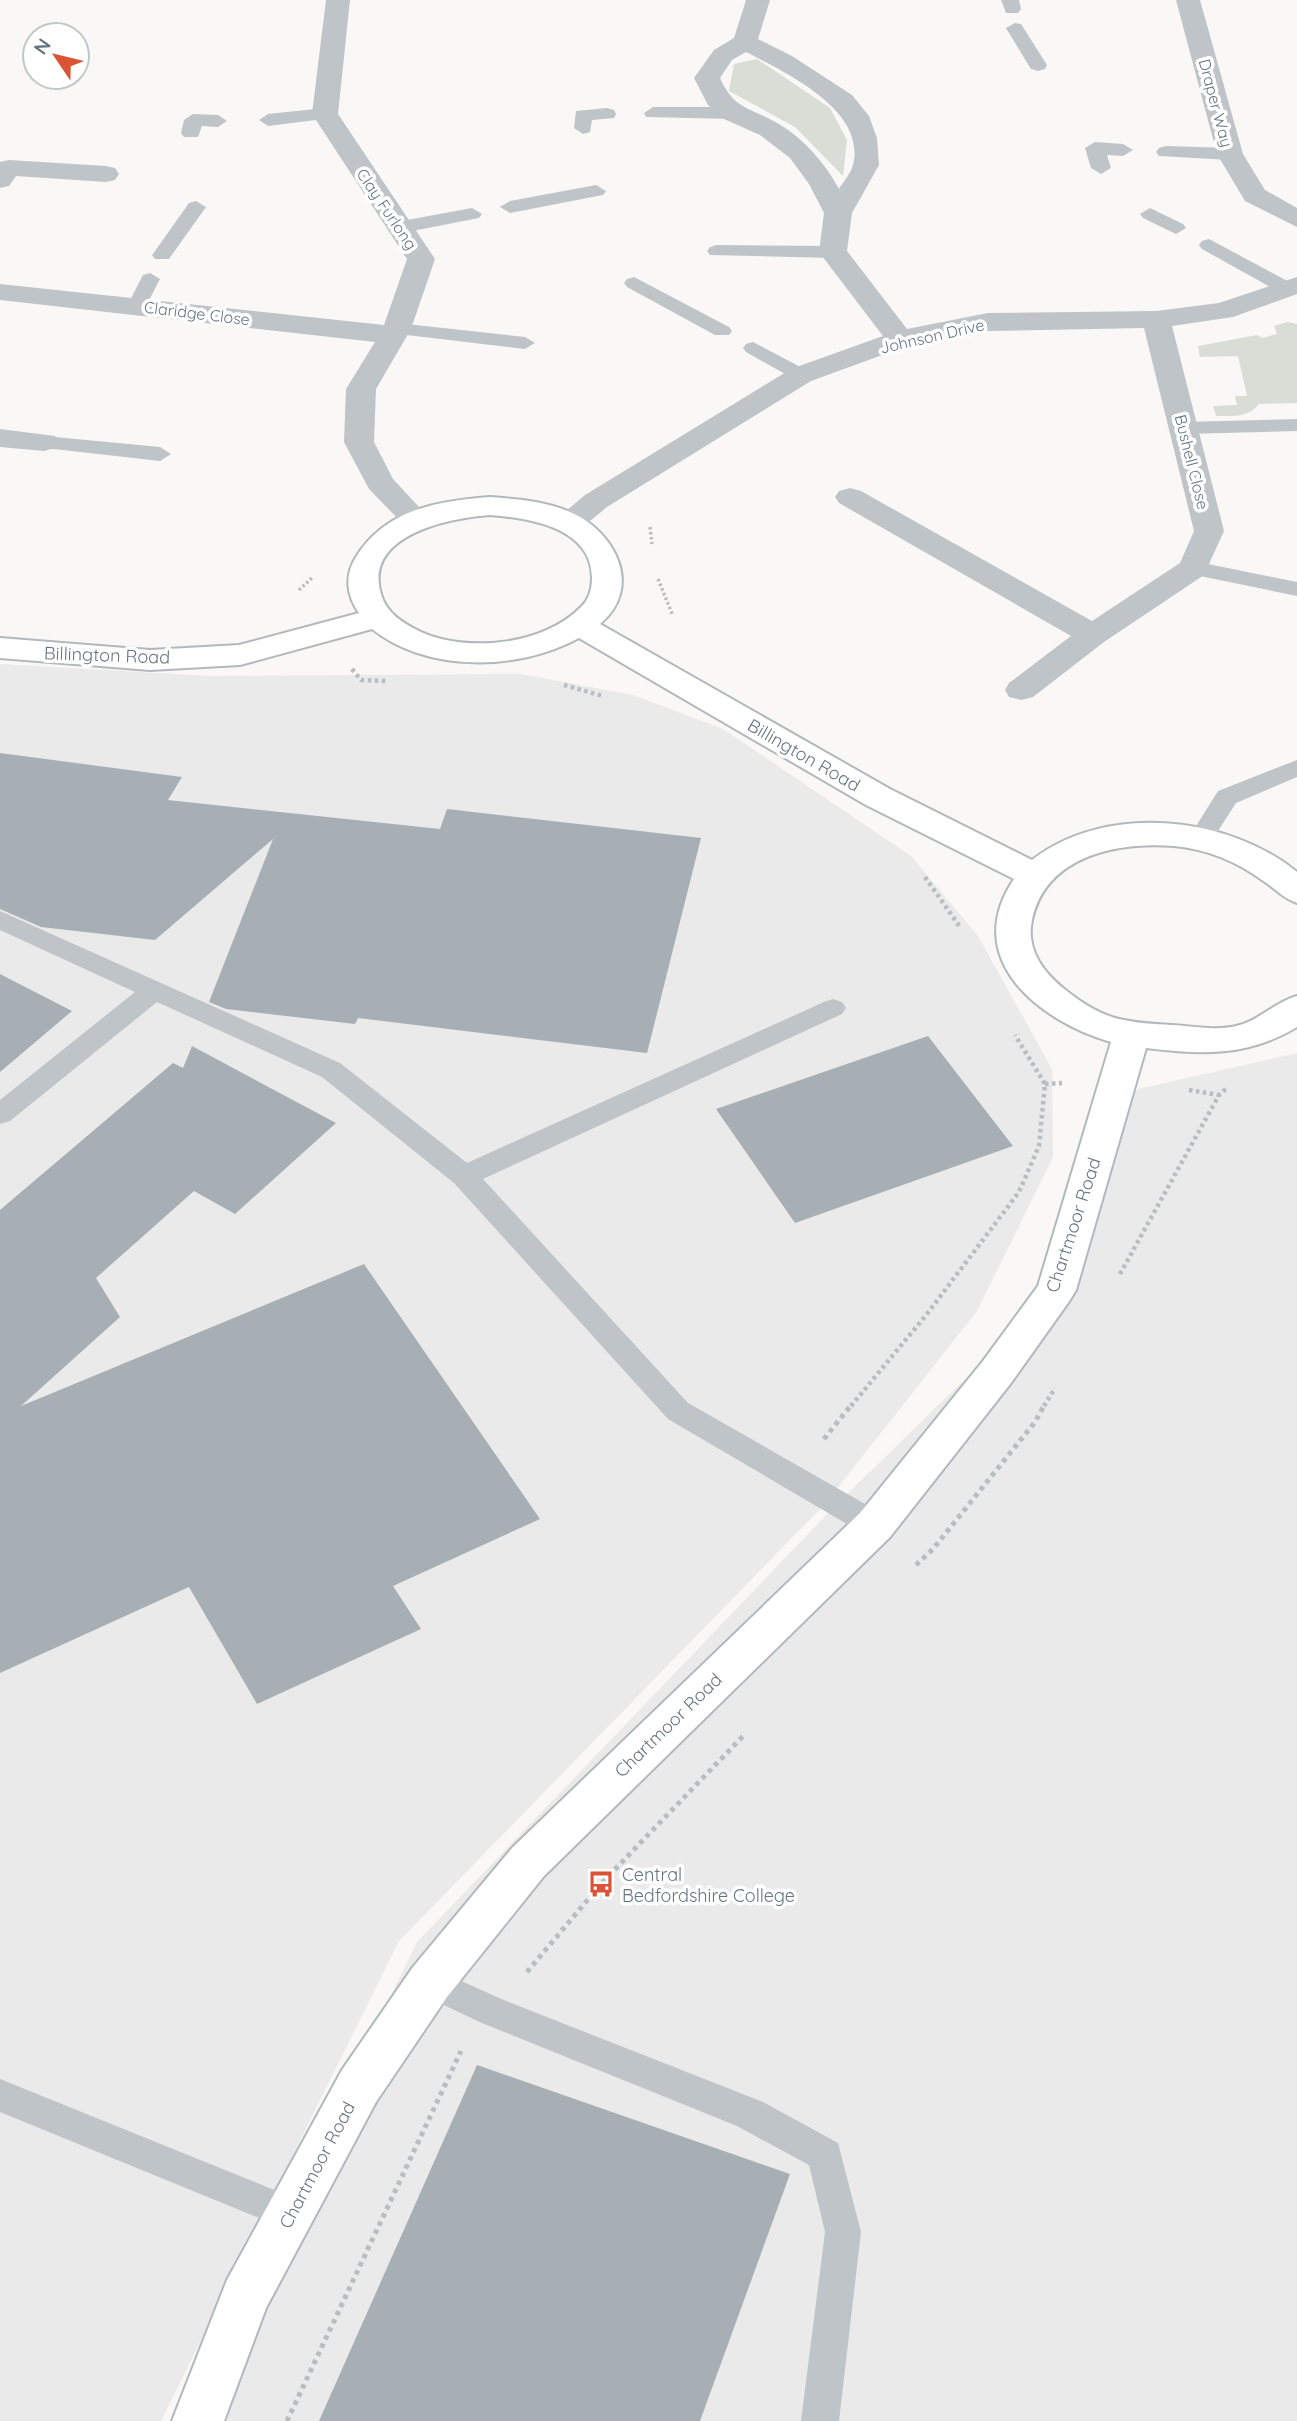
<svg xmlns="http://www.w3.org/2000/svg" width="1297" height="2421" viewBox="0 0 1297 2421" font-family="Quicksand,sans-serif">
  <rect width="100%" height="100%" fill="#f9f8f6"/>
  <path fill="#e9eae9" d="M0,664l210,12 311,-2 112,21 90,34 188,127 67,80 74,133 1,88 -76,154 -153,194 -425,436 -238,480h-161z
    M1297,1053v1368h-1114l234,-479 417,-435 222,-217 50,-135 28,-65z"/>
  <path fill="#d9ddd6" d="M757,59l73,49 17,32 -4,36 -48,-49 -66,-36 5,-27z
    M1288,322l9,2v79l-38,1c-11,14 -27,12 -43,12l-3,-10 24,-1 -2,-9h12l-9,-40 -38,1 -2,-11 59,-11 5,3 15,-4 -3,-8z"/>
  <path fill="#a7afb5" d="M0,753l182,24 -14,23 272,29 7,-20 254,29 -54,215 -289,-35 -3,6 -129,-15 -17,-7 64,-163 -118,101 -114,-13 -41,-18z
    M0,974l72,37 -72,61z
    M928,1036l85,110 -218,77 -79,-114z
    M192,1046l144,77 -101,91 -41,-23 -98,87 24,39 -99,89 343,-142 176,255 -147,67 28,43 -164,75 -68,-117 -189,86v-463l173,-147 10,5z
    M477,2065l313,109 -90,247h-381z"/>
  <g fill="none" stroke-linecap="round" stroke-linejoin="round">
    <g stroke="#b2b8bc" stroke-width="4">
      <path id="secondary" d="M490,497c27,2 55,4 80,15 45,19 74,75 30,112l290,165 142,71c73,-57 195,-45 265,12v31c-15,-5 -22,-15 -35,-23 -26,-19 -56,-31 -88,-34 -58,-4 -128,10 -142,74 -6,28 10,51 31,68 16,13 35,26 56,31 17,4 35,5 53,6 20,1 44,6 64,1 23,-5 39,-24 61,-30v31c-50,30 -95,28 -151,21l-70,242 -6,10 -59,83 -121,154 -346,339 -97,121 -71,105 -110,206 -42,113h-52l55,-141 115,-210 71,-103 99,-119 348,-335 123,-152 55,-75 73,-244c-72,-21 -151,-83 -97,-163l-148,-74 -287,-167c-61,33 -151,35 -207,-9l-132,36 -90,5 -150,-12v-20l150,12 89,-5 120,-32c-12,-17 -15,-37 -3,-56 30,-48 82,-56 134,-60zM490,515c38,3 102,12 102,63 0,10 -3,22 -11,29 -37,38 -113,46 -160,25 -17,-8 -35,-19 -40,-38 -18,-60 70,-76 109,-79z"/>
    </g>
    <path stroke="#babdc0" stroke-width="3.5" stroke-dasharray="2.5 2.5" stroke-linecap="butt" d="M650,527l2,17
      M658,579l15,37
      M299,590l14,-13"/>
    <path stroke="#babdc0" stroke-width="4.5" stroke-dasharray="3.5 3.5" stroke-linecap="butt" d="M352,669l9,11 26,1
      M564,685l39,11
      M925,877l35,50
      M1045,1084l17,-1
      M1189,1090l30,5
      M1120,1274l99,-179 8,-7
      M851,1406l76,-92 92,-122 20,-46 6,-62 -30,-49
      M1044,1406l11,-18"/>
    <path stroke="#babdc0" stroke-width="5" stroke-dasharray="4.5 4.5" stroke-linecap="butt" d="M824,1439l28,-35
      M916,1565l17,-16 102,-127 10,-18
      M527,1972l74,-88 142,-148
      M287,2421l174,-370"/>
    <path fill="#bfc4c8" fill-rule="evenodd" d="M1001,0h18l2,9 -3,4h-12z
      M1015,23l6,1 26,41 -2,4 -7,2 -7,-2 -25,-41z
      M653,107h80l9,6 -9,6 -87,-2 -2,-4z
      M325,108l7,2 2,4 -2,4 -64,8 -9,-6 9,-6z
      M607,108l7,2 2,4 -2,4 -22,2 -2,12 -7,2 -9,-6 2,-17z
      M193,114l25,1 9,6 -9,6 -16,-1 -4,11h-14l-3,-4 3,-13z
      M1095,142l28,2 10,6 -10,6 -16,-1 4,13 -10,6 -10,-6 -6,-20z
      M1166,146l64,2 10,6 -10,6 -71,-4 -3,-4 3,-4z
      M596,185l10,6 -3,4 -93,18 -10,-6 10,-6z
      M196,201l10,6 -37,52h-14l-3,-4 3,-4 34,-48z
      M472,208l10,6 -3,4 -77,15 -10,-6 10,-6z
      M1150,208l33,16 3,4 -10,6 -33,-16 -3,-4z
      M1209,239l86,46 2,6 -9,4 -7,-2 -79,-44 -3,-4 3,-4z
      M717,245l116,1 10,6 -10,6 -123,-3 -3,-4 3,-4z
      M150,273l10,6 -16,31 -7,2 -7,-2 -3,-4 16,-31z
      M634,277l95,50 3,4 -3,4h-14l-88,-48 -3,-4 3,-4z
      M397,323l128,14 10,6 -10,6 -135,-16 -3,-4z
      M753,342l55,29 4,4 -11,6 -7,-2 -48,-27 -3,-4 3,-4z
      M1297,419v12l-114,3 -11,-6 11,-6z
      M44,436l116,11 11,7 -11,7 -124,-14 -3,-5z
      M1193,561l104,21v14l-112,-23 -3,-5 3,-5z
      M1297,760v17l-61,26 -27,42h-18l-3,-6 30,-48z
      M0,911l340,152 127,100 357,-161 9,-3 9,3 4,6 -4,6 -359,165 205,224 198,113 4,9 -4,9 -11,3 -11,-3 -196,-115 -214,-236 -132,-106 -165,-75 -147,119 -10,3v-24l135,-108 -135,-62z
      M430,1967l76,34 257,101 75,41 23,89 -22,189h-38l24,-189 -16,-67 -72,-39 -255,-103 -64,-30 -5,-11 5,-11z
      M0,2079l304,123 5,12 -5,12 -13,5 -291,-119z"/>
    <path fill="#bfc4c8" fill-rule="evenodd" d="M326,0h24l-12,114 97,145 -24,70 -35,60 -2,53 19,37 38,41 -4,6 -11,3 -11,-3 -36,-37 -25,-47 2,-53 29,-47 -375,-42v-16l384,41 23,-66 -95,-145z
      M746,0h24l-12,39 34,17 60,39 17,21 8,22 2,27 -27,48 -5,38 60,78 81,-16 168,-2 63,-8 78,-26v17l-64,23 -61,9 52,205 -20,44 -100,67 -71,55 -12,3 -12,-3 -4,-7 4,-7 62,-47 -232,-133 -4,-6 4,-6 11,-3 11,3 231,130 88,-58 14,-32 -50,-203 -156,3 -81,15 -96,35 -204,126c-16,13 -29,27 -50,21l-4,-6 32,-27 206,-126 92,-33 -64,-84 5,-39 -15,-29 -19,-26 -30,-23 -36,-16 -16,-14 -14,-27 20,-28 20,-12zM746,52c39,20 121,58 107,113 -2,8 -10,17 -14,24 -14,-26 -35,-50 -60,-65 -28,-17 -44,-13 -59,-46l12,-18z
      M1176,0h24l43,154 22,36 32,18v19l-52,-26 -28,-47z
      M9,160l97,6 9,2 4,6 -4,6 -9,2 -90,-6 -7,10 -9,2v-26z
      M0,429l55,7 4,6 -4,6 -11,3 -44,-4z"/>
    <use href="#secondary" fill="#fff" fill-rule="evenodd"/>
  </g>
  <defs>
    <g id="bus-bare" transform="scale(2.1)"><path d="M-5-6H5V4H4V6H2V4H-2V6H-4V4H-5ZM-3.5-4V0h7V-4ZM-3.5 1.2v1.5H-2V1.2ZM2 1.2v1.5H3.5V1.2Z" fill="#db5334" stroke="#fff" stroke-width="2.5" paint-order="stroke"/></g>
  </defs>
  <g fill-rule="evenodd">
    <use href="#bus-bare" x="601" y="1884"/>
  </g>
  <g text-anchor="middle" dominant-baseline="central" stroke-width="7" stroke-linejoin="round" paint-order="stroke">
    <g font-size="16" fill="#657580" stroke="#fff">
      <text transform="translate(1216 103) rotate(75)">Draper Way</text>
      <text transform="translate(387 209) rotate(56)">Clay Furlong</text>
      <text transform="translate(197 313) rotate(7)">Claridge Close</text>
      <text transform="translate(932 336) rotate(-13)">Johnson Drive</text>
      <text transform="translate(1192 462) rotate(76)">Bushell Close</text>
    </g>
    <g font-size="18" fill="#657580" stroke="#fff">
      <text transform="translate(107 655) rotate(2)">Billington Road</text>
      <text transform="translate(804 755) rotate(30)">Billington Road</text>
      <text transform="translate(1073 1225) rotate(-72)">Chartmoor Road</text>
      <text transform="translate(668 1725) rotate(-44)">Chartmoor Road</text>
      <text transform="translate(317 2165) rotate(-62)">Chartmoor Road</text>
    </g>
    <g font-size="18" fill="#657580" stroke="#fff" text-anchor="start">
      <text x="622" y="1874">Central<tspan x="622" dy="21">Bedfordshire College</tspan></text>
    </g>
  </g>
  <g transform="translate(56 56) rotate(305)"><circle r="33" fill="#ffffff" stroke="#c1c8cc" stroke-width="2"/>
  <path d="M0-5L12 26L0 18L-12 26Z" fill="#db5334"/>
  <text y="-10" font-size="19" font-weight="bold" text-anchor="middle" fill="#657580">N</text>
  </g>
</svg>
